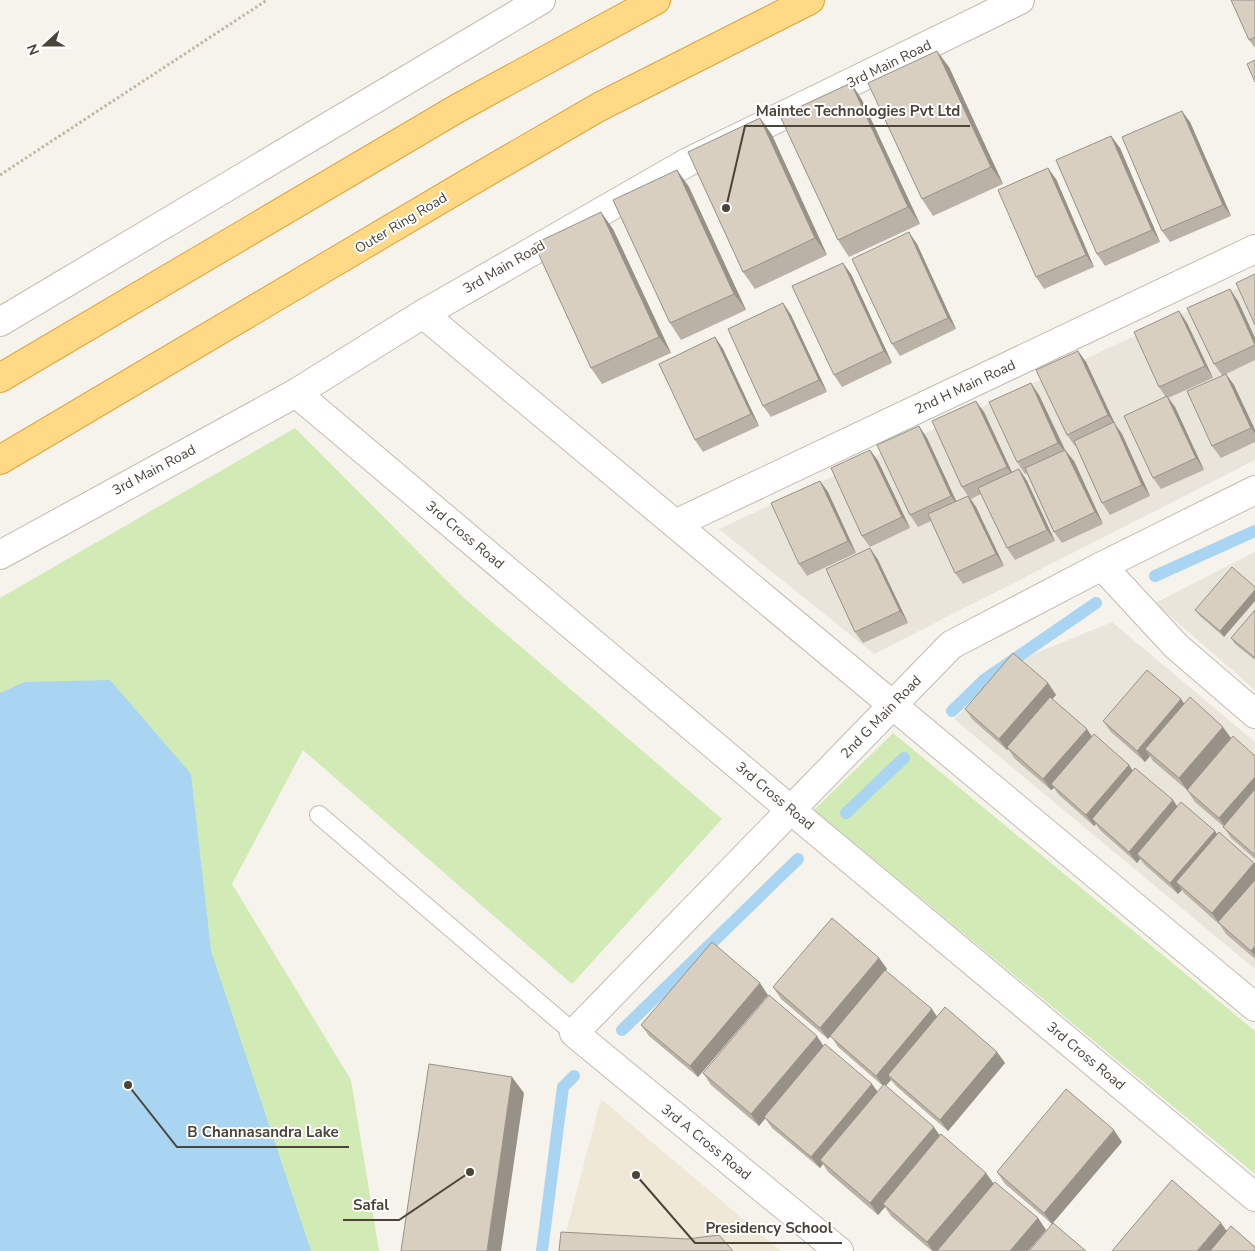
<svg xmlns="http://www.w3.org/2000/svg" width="1255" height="1251" viewBox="0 0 1255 1251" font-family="'Nunito Sans',sans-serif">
  <rect width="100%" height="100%" fill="#f6f3ec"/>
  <path fill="#eae5da" d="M1255,280v180l-381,194 -155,-125z
    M1255,552v138l-100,-87z
    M1112,622l143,120v227l-301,-250 68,-60z"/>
  <path fill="#efe8d6" d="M601,1099l180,152h-220z"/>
  <path fill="#d2eab5" d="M295,428l170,171 257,220 -150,165 -269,-234 -71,134 119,196 28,171h-379v-653z
    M893,733l362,298v143l-441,-364z"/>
  <path fill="#a9d4f2" d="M110,680l81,94 20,177 100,300h-311v-558l25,-11z"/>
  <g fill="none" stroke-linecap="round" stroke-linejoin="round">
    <path stroke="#a9d4f2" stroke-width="12" d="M1155,576l100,-45
      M952,711l32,-31 112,-77
      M846,813l58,-55
      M622,1030l176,-171
      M542,1251l21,-164 11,-11"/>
    <g stroke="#c2bbae" stroke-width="20">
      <path id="service" d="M319,815l255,218"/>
    </g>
    <g stroke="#c2bbae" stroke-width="30">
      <path id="minor" d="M423,314l832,693
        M296,393l495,417 464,387
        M675,524l580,-275
        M1102,566l74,80 79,68
        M839,1251l-265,-218 377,-388 151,-79 153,-76"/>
    </g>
    <g stroke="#c2bbae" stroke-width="30">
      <path id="tertiary" d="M0,322l541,-322
        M0,555l296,-162 127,-79 265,-152 332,-162"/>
    </g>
    <g stroke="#e0a43c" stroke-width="30">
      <path id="trunk" d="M0,378l458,-270 198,-108
        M0,460l468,-277 131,-76 211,-107"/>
    </g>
    <path stroke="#c4b79f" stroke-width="3" stroke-dasharray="2.5 2.5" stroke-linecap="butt" d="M0,175l267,-175"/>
    <use href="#service" stroke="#fff" stroke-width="18"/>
    <use href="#minor" stroke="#fff" stroke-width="28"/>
    <use href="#tertiary" stroke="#fff" stroke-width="28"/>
    <use href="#trunk" stroke="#ffd985" stroke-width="28"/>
  </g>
  <path fill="#bab2a6" d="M1255,0v48l-6,-8z
    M949,67l54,117 -70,32 -11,-17z
    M851,83l11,17 58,124 -71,33 -11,-17z
    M760,118l12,17 55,120 -72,34 -12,-17z
    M1190,122l41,94 -61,26 -8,-11z
    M1111,136l9,12 40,94 -55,24 -8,-12z
    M677,170l12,17 57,123 -65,30 -11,-17z
    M1056,179l38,88 -50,22 -8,-12z
    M613,229l58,124 -69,31 -11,-16z
    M917,244l39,85 -56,27 -8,-12z
    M851,274l41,89 -50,24 -8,-12z
    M1238,301l17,37v22l-29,14 8,11 21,45v12l-34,16 -9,-12 10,-71 -8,-11z
    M783,303l8,12 36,77 -56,25 -8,-11z
    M1179,311l8,12 26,55 -45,20 7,9 29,63 -43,19 -8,-11 12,-82 -6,-9z
    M715,337l8,12 36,77 -56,26 -8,-12z
    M1078,351l8,11 29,62 7,10 28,62 -40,19 -8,-12 -26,-57h-1l-8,-11z
    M1039,395l26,55 9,11 29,63 -41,19 -8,-11 -27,-59 -2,1 -8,-12z
    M984,412l28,60 7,-3 8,12 28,60 -40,19 -8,-12 -26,-54 -10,5 5,8 28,59 -41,18 -8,-11 -24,-52 -13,6 -8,-12 9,-89 8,12 29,63 12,-5 -6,-9z
    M870,450l8,11 32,67 -40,19 -8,-11z
    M820,481l8,11 28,61 -49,23 -8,-12z
    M870,548l8,12 30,63 -45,20 -8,-11z
    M1255,587l-31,50 -24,-21 -5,-6z
    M1255,610v50l-20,-16 -4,-6z
    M1048,683l8,12 -4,4 40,38 37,28 4,6 40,29 4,7 38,24 2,4 37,28 1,1v95l-29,-25 -6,-9 -36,-32 -2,-3 -4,4 -33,-29 -5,-6 -3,4 -37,-33 -4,-6 -2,2 -35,-31 -5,-7 -3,2 -36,-31 -7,-10 -1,1 -34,-30 -8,-11z
    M1181,699l3,5 71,52v103l-24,-21 -8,-12 -28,-24 -8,-12 -34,-29 -3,-5 -5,6 -34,-30 -8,-11z
    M879,958l8,11 -1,2 51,46 60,35 8,11 -57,68 -52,-45 -5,-6 -5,6 108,98 44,34 8,12 -18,21h-96l-41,-35 -6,-9 -7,8 -50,-43 -5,-8 -3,4 -48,-40 -7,-10 -6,8 -48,-41 -8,-12 121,-27 54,46 5,-6 -45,-39 -7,-11 -3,3 -47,-40 -8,-12z
    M768,995l-70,82 -49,-41 -8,-11z
    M1122,1142l-70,82 -47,-40 -8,-12z"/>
  <path fill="#979187" d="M937,51l12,16 54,117 -12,-17z
    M851,83l11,17 58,124 -12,-17z
    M1182,111l8,11 41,94 -8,-11z
    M760,118l12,17 55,120 -12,-17z
    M1111,136l9,12 40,94 -8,-12z
    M1048,168l8,11 38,88 -8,-12z
    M677,170l12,17 57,123 -12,-16z
    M601,212l12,17 58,124 -12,-16z
    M909,232l8,12 39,85 -8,-11z
    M843,263l8,11 41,89 -8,-12z
    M1230,289l8,12 17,37v6z
    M783,303l8,12 36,77 -8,-12z
    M1179,311l8,12 26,55 -8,-12z
    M715,337l8,12 36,77 -8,-12z
    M1078,351l8,11 29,62 7,10 28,62 -8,-11 -27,-60 -7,-10z
    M1226,374l8,11 21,45v3l-4,-5z
    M1031,383l8,12 28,59 -9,-11z
    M1167,396l8,11 29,63 -8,-12z
    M976,401l8,11 31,67 -8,-12z
    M919,426l8,12 32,69 -8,-11z
    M870,450l8,11 32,67 -8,-11z
    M1065,450l9,11 29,63 -8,-12z
    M1019,469l8,12 28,60 -8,-11z
    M820,481l8,11 28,61 -8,-12z
    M968,496l8,11 28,59 -8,-12z
    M870,548l8,12 30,63 -8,-12z
    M1255,590v11l-31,36 -4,-6z
    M1048,683l8,12 -47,54 -2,-2 1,2 -1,1 -8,-11z
    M1181,699l8,12 -44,38 5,7 -5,6 -8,-11z
    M1223,727l8,11 -44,52 -8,-12z
    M1087,729l8,12 -44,43 3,4 -3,2 -8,-11z
    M1129,765l8,12 -45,42 4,5 -2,2 -8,-11z
    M1255,777v21l-28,32 -8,-12z
    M1173,800l8,12 -44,42 3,5 -3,4 -8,-11z
    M1215,831l8,12 -47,39 6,8 -4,4 -8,-11z
    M1254,863l1,1v19l-37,39 2,3 -8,-12z
    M1255,946v10l-4,-5z
    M879,958l8,11 -59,70 -8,-11z
    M760,983l8,12 -70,82 -8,-11z
    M932,1009l8,12 -52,54 3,5 -7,7 -8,-11z
    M817,1036l8,12 -66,78 -8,-12z
    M997,1052l8,11 -57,68 -8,-11z
    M512,1077l12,16 -23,158h-14z
    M872,1084l9,12 -61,64 3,4 -3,4 -9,-11z
    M934,1127l8,12 -59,65 2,3 -7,8 -8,-12z
    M1114,1130l8,12 -70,82 -8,-11z
    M986,1173l8,11 -56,67h-5l-6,-9z
    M1038,1218l8,12 -18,21h-18z
    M1221,1223l8,11 -14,17h-18z"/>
  <path fill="#d8cfc1" stroke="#979187" d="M1231,0h24v37l-6,3z
    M937,51l54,116 -69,32 -54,-116z
    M1255,60v22l-8,-18z
    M851,83l57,124 -70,33 -58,-124z
    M1182,111l41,94 -61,26 -40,-94z
    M760,118l55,120 -72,34 -55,-120z
    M1111,136l41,94 -55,24 -41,-94z
    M1048,168l38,87 -50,22 -38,-87z
    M677,170l57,124 -64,29 -57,-123z
    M601,212l58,125 -68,31 -57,-124z
    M909,232l39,86 -56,26 -40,-85z
    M843,263l41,88 -50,24 -42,-89z
    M1255,274v51l-19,-42z
    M1230,289l25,56 -41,19 -27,-56z
    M783,303l36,77 -56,26 -35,-77z
    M1179,311l26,55 -46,21 -25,-55z
    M715,337l36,77 -56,26 -36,-76z
    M1078,351l30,64 -41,20 -31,-65z
    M1226,374l25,54 -39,18 -25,-55z
    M1031,383l27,60 -41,19 -28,-60z
    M1167,396l29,62 -43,20 -29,-62z
    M976,401l31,66 -45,20 -30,-66z
    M1114,422l28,63 -40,18 -28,-62z
    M919,426l32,70 -41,19 -33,-70z
    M870,450l32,67 -40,19 -31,-68z
    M1065,450l30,62 -41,20 -29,-64z
    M1019,469l28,61 -40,18 -29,-60z
    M820,481l28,60 -49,23 -28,-61z
    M968,496l28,58 -41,19 -27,-59z
    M870,548l30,63 -45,21 -29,-63z
    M1232,567l23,20v3l-35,41 -25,-21z
    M1255,610v47h-1l-23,-19z
    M1013,653l35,30 -49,56 -34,-30z
    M1147,670l34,29 -44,52 -34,-30z
    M1050,697l37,32 -44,50 -36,-32z
    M1190,697l33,30 -44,51 -34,-29z
    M1094,734l35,31 -43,50 -35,-31z
    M1233,736l22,20v21l-36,41 -32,-28z
    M1135,768l38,32 -44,52 -37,-33z
    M1255,789v66l-32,-28z
    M1181,802l34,29 -45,52 -33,-29z
    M1219,832l35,31 -42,50 -36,-31z
    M1255,880v66l-4,5 -33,-29z
    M832,918l47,40 -59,70 -47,-41z
    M712,942l48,41 -70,83 -49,-41z
    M885,970l47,39 -56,67 -46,-40z
    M769,995l48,41 -66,78 -48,-41z
    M945,1007l52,45 -57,68 -52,-45z
    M825,1044l47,40 -61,73 -47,-40z
    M429,1064l83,13 -25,174h-86z
    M884,1084l50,43 -64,76 -50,-43z
    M1066,1089l48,41 -70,83 -47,-41z
    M941,1134l45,39 -59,69 -44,-38z
    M1172,1180l49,43 -24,28h-85z
    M995,1182l43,36 -28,33h-73z
    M1053,1223l33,28h-57z
    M1231,1226l24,21v4h-45z
    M561,1232l126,7 32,-4 14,16h-174z"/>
  <g text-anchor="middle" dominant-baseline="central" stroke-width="4" stroke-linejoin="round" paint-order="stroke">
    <g font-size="14" fill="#4b4439" stroke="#fff">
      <text transform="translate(889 64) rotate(-26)">3rd Main Road</text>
      <text transform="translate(401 223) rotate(-31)">Outer Ring Road</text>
      <text transform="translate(504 267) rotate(-30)">3rd Main Road</text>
      <text transform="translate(965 387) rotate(-25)">2nd H Main Road</text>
      <text transform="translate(154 470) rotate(-28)">3rd Main Road</text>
      <text transform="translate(465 535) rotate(40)">3rd Cross Road</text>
      <text transform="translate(881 717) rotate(-46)">2nd G Main Road</text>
      <text transform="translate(775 796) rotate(40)">3rd Cross Road</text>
      <text transform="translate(1086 1056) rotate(40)">3rd Cross Road</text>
      <text transform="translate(706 1142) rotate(39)">3rd A Cross Road</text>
    </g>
  </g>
  <path fill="none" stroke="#4b4439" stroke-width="2" d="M726 208L745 126H970M128 1085L177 1147H349M470 1172L399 1220H343M636 1175L695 1243H842"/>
  <g fill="#4b4439" stroke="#fff" stroke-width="2">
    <circle cx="726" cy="208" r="5"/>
    <circle cx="128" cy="1085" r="5"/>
    <circle cx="470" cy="1172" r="5"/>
    <circle cx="636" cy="1175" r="5"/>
  </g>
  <g font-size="15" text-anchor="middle" font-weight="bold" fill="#4b4439" stroke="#fff" stroke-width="4" stroke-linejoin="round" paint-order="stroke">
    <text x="858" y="116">Maintec Technologies Pvt Ltd</text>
    <text x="263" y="1137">B Channasandra Lake</text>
    <text x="371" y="1210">Safal</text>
    <text x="769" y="1233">Presidency School</text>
  </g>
  <g transform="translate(45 45) rotate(249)" stroke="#ffffff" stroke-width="4" paint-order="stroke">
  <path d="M0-4L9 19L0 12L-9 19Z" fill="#4b4439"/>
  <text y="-8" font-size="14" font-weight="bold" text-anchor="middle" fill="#4b4439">N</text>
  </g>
</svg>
